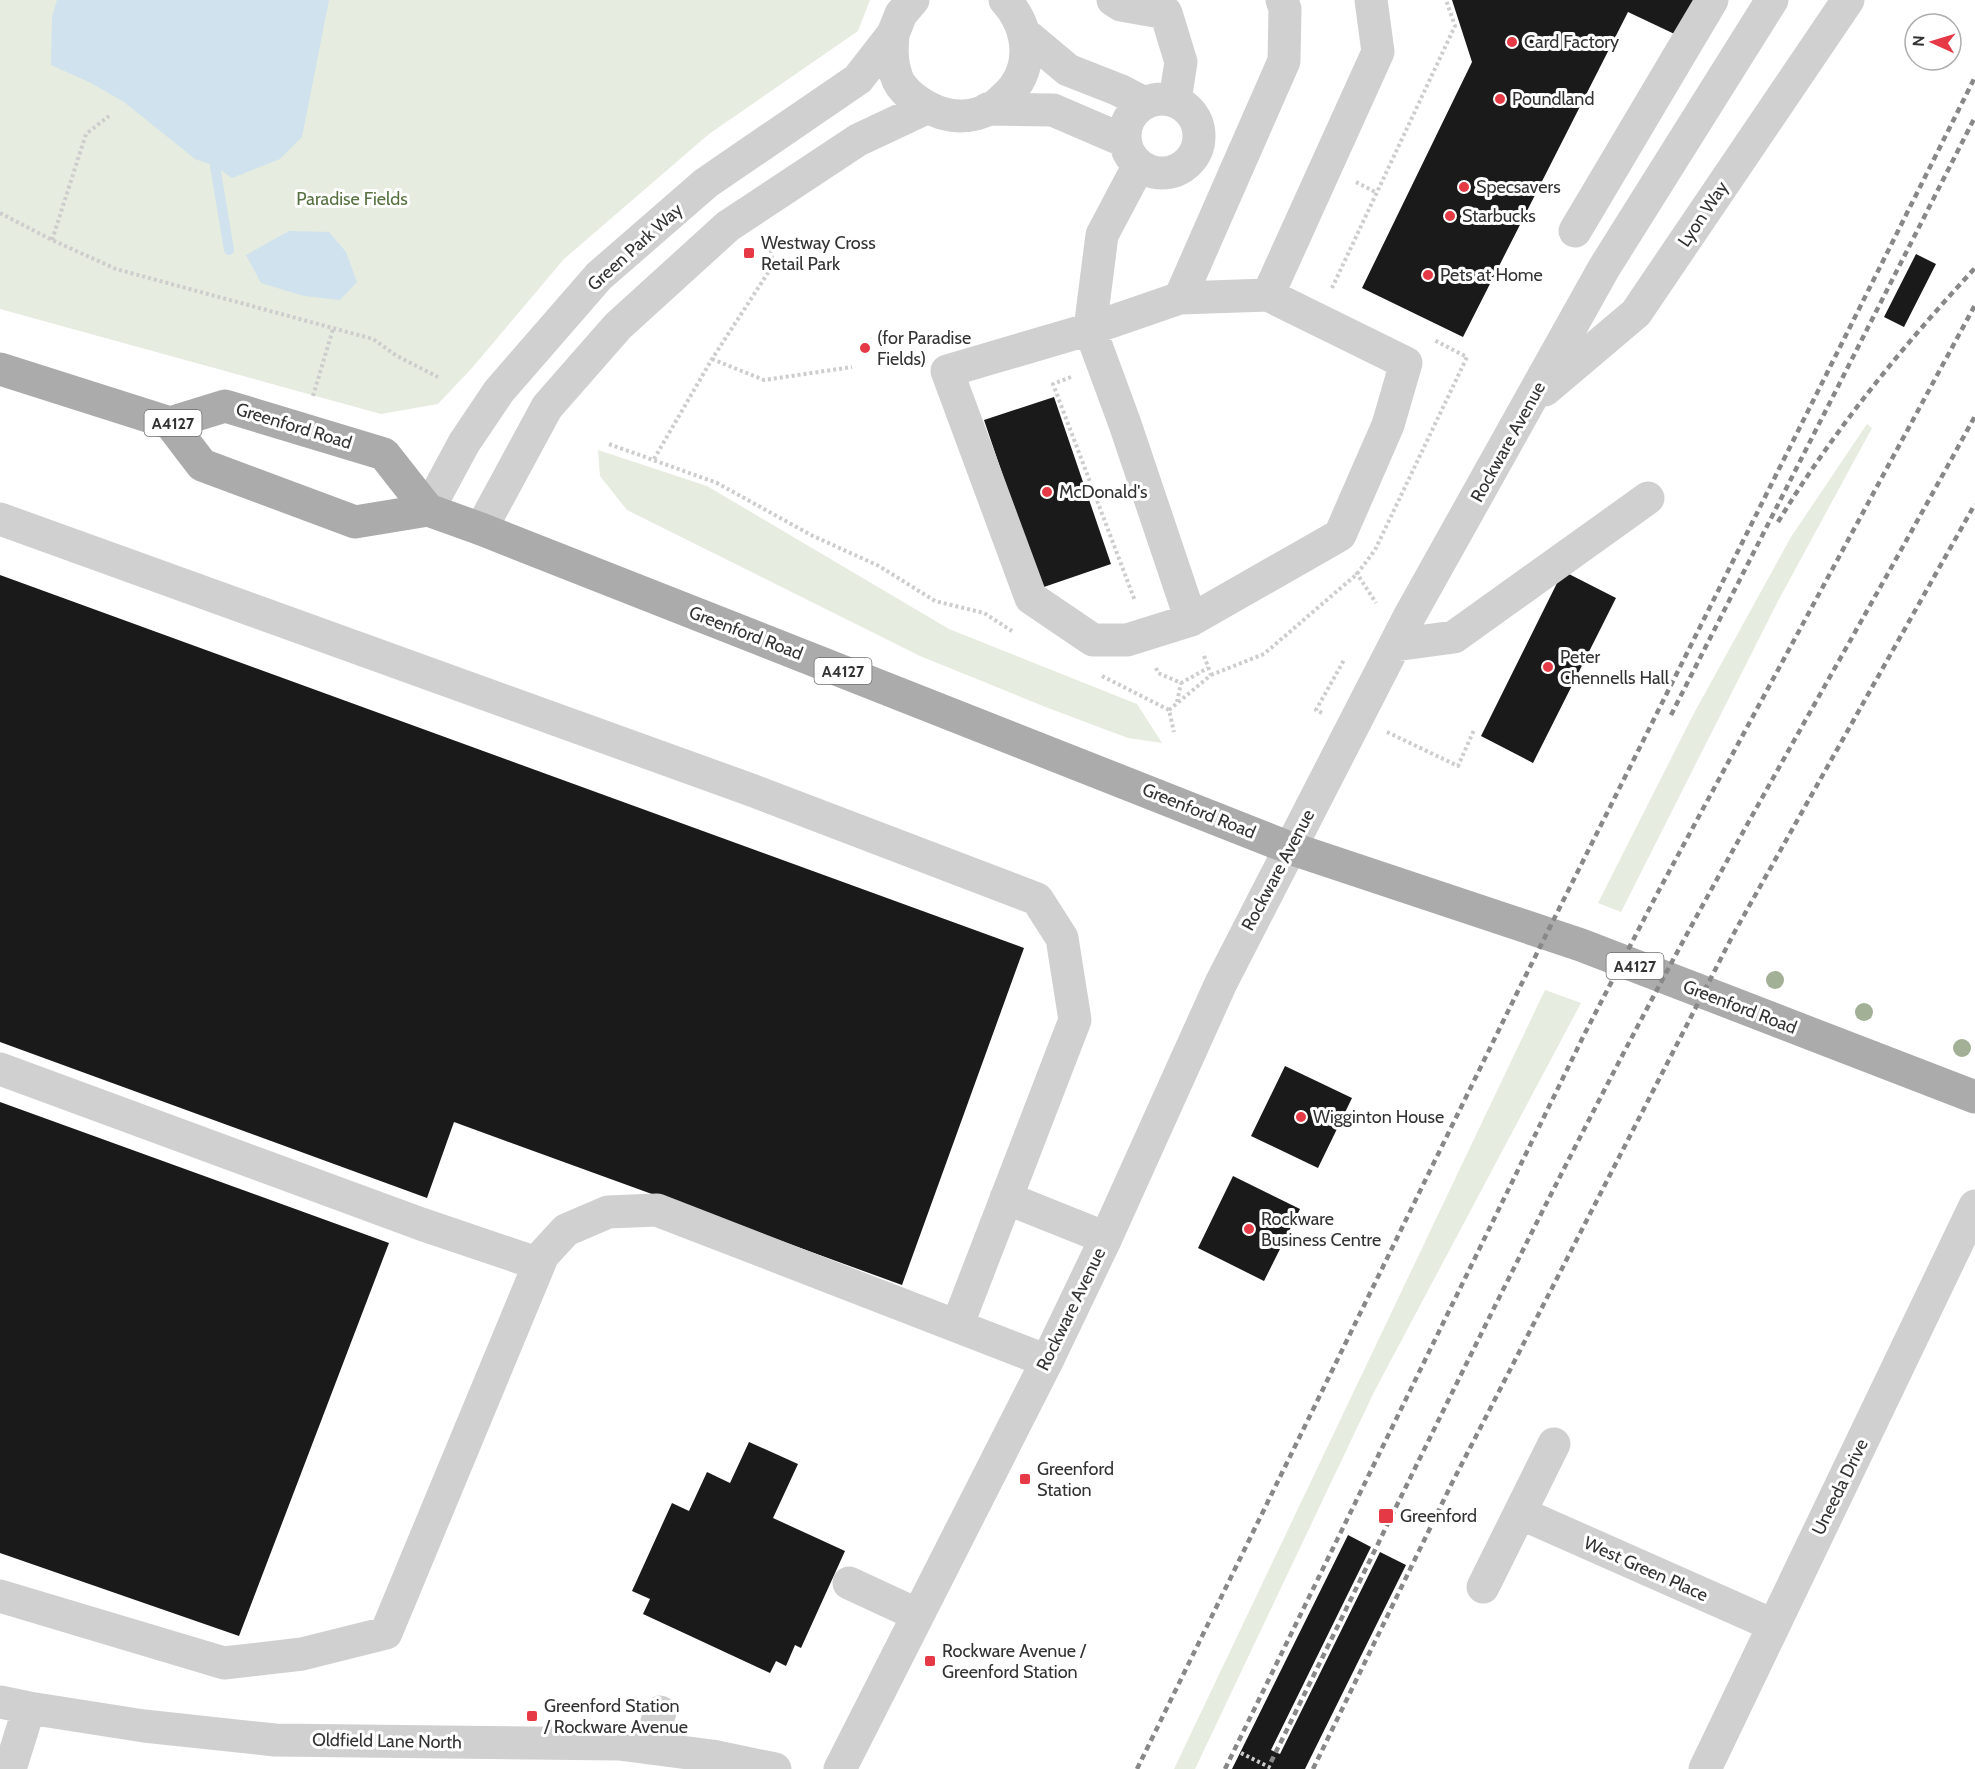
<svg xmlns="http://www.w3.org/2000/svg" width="1975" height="1769" viewBox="0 0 1975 1769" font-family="Cabin,sans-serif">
  <rect width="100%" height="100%" fill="#fff"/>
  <path fill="#e6ecdf" d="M0,0h870l-12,31 -149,103 -145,125 -92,109 -34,36 -57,10 -381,-105z
    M1867,424l5,4 -94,173 -157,311 -23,-9 95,-188 98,-178z
    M598,450l109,36 242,143 188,75 25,39 -34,-5 -80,-30 -128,-52 -293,-146 -27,-34z
    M1545,990l36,13 -207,389 -179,377h-21z"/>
  <path fill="#cfe2ee" d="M57,0h272l-27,137 -22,22 -48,19 -17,-12 -20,-7 -71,-57 -33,-19 -40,-18 1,-48z
    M289,231l40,1 17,20 11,30 -17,18 -36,-4 -43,-13 -15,-28z"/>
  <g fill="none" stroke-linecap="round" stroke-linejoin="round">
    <path stroke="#cfe2ee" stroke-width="10" d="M215,166l14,84"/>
  </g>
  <path fill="#1a1a1a" d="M1452,0h251l-18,39 -57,-27 -165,325 -101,-49 110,-226z
    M1916,254l20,10 -32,63 -20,-10z
    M1054,397l57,167 -70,24 -57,-168z
    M1563,571l53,27 -83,165 -52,-27z
    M0,575l1024,373 -122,337 -448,-163 -27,76 -427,-156z
    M1285,1066l67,32 -34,70 -67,-32z
    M0,1102l389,141 -150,393 -239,-83z
    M1233,1176l67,33 -36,72 -66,-33z
    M749,1442l49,22 -25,54 72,33 -44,97 -6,-3 -9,21 -10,-5 -6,12 -127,-59 7,-15 -18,-8 40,-88 17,8 18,-39 23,11z
    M1348,1535l23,12 -100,203 9,4 100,-202 26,13 -101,204h-73z"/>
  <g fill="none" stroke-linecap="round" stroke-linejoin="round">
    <path stroke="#cdcdcd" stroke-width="4" stroke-dasharray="3 3" stroke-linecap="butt" d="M1356,182l21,11
      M0,213l52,27 64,29 257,70 24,17 41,21
      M52,240l34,-106 23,-18
      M1332,288l123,-262 -9,-26
      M712,359l52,21 88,-13
      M1071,377l-18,7 82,217
      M313,396l20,-67
      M609,444l108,39 94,52 68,31 56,35 49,12 28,18
      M654,459l58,-100 61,-94 -4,-25
      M1356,572l20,31
      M1156,668l2,5 23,10 27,-15
      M1211,675l53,-21 93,-80 18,-24 92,-193 -33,-17
      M1102,676l67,34 5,22
      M1177,702l4,-19
      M1169,710l42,-35 -8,-22
      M1322,713l-6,-3 28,-50
      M1387,732l71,34 16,-36
      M1241,1753l32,16"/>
    <path stroke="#d0d0d0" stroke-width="33" d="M1113,0l8,5 45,8 15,49 -6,38
      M1282,0l3,9 -1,52 -104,237 -90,31 -143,42 84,227 62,42h34l64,-20 149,-85 48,-110 18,-62 -138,-68 110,-243 -7,-52
      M893,34c-1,14 -2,27 3,41 2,8 10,17 16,22 24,19 53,26 81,10 4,-2 8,-6 11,-9 31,-27 27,-69 1,-98
      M1025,34l43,36 51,20 25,13
      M1125 136a37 37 0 1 1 74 0a37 37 0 1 1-74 0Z
      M987,109l66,1 72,31
      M1139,165l-37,70 -12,94 35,95 66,196
      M1575,231l137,-231
      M1180,298l88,-3
      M1545,390l91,-77 212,-313
      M428,510l36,-67 35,-52 100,-115 107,-93 152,-104 35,-45 8,-20 12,-14
      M0,519l754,272 283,108 25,39 13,82 -118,306
      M481,529l66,-122 71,-81 110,-100 130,-86 68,-32
      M1395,645l59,-8 194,-139
      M0,1069l421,155 118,40
      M1006,1198l100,40
      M1520,1513l253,112
      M849,1583l69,32
      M1483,1587l71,-143
      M0,1596l224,67 78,-9 84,-21 157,-378 23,-25 42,-18 49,-2 390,151
      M0,1702l29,6 115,18 131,14 344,4 93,12 63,13
      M649,1748l11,-36
      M10,1769l19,-61
      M840,1769l207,-408 59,-123 115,-255 188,-366 195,-349 168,-268
      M1705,1769l270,-563"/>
    <path stroke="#ababab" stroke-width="33" d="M0,369l170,54
      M428,510l-44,-56 -159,-48 -55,17 32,42 153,57 73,-12 53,19 809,319 291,97 394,152"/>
    <path stroke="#888" stroke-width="4.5" stroke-dasharray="6 4.5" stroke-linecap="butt" d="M1778,522c56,-92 124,-175 197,-254
      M1671,715l304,-598
      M1271,1762c116,-235 229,-472 350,-704 113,-217 237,-427 354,-642
      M1137,1769l379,-774 459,-918
      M1225,1769l359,-734 73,-141 318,-589
      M1313,1769l138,-284 283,-552 241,-429"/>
  </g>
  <g fill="#a2b095">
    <circle cx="1775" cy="980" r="9"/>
    <circle cx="1864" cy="1012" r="9"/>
    <circle cx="1962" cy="1048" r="9"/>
  </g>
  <g fill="#e63946" stroke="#fff" stroke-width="2">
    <circle cx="1512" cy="42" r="6"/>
    <circle cx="1500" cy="99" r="6"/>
    <circle cx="1464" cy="187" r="6"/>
    <circle cx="1450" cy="216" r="6"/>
    <rect x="743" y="247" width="12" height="12" rx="3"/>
    <circle cx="1428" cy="275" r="6"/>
    <circle cx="865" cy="348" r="6"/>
    <circle cx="1047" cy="492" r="6"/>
    <circle cx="1548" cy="667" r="6"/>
    <circle cx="1301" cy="1117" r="6"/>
    <circle cx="1249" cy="1229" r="6"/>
    <rect x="1019" y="1473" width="12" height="12" rx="3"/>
    <rect x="1378" y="1508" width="16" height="16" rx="3"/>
    <rect x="924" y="1655" width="12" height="12" rx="3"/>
    <rect x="526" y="1710" width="12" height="12" rx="3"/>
  </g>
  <g text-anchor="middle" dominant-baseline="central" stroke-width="6" stroke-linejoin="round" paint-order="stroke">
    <g fill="#fff" stroke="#707070" stroke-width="1.5">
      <rect x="144.5" y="410" width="57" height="26" rx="4.5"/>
      <rect x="814.5" y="658" width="57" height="26" rx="4.5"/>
      <rect x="1606.5" y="953" width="57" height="26" rx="4.5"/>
    </g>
    <g font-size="16" font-weight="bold" fill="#333">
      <text x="173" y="423">A4127</text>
      <text x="843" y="671">A4127</text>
      <text x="1635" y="966">A4127</text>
    </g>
    <g font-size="18" fill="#333" stroke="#fff" text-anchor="start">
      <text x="1524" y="42">Card Factory</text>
      <text x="1512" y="99">Poundland</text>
      <text x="1476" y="187">Specsavers</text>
      <text x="1462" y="216">Starbucks</text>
      <text x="761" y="243">Westway Cross<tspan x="761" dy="21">Retail Park</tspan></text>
      <text x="1440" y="275">Pets at Home</text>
      <text x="877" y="338">(for Paradise<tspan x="877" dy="21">Fields)</tspan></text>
      <text x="1059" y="492">McDonald's</text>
      <text x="1560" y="657">Peter<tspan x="1560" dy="21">Chennells Hall</tspan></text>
      <text x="1313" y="1117">Wigginton House</text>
      <text x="1261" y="1219">Rockware<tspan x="1261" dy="21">Business Centre</tspan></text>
      <text x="1037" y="1469">Greenford<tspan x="1037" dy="21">Station</tspan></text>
      <text x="1400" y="1516">Greenford</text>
      <text x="942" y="1651">Rockware Avenue /<tspan x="942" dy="21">Greenford Station</tspan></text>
      <text x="544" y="1706">Greenford Station<tspan x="544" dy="21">/ Rockware Avenue</tspan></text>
    </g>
    <g font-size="18" fill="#56703f" stroke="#fff">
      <text x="352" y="199">Paradise Fields</text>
    </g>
    <g font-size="18" fill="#333" stroke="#fff">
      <text transform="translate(1703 214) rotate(-56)">Lyon Way</text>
      <text transform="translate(635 247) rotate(-42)">Green Park Way</text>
      <text transform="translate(294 426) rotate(17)">Greenford Road</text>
      <text transform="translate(1508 442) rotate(-61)">Rockware Avenue</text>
      <text transform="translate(746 633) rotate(21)">Greenford Road</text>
      <text transform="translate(1199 811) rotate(22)">Greenford Road</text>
      <text transform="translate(1278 870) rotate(-62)">Rockware Avenue</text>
      <text transform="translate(1740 1007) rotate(21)">Greenford Road</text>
      <text transform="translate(1071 1309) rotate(-64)">Rockware Avenue</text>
      <text transform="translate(1840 1487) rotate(-64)">Uneeda Drive</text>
      <text transform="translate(1646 1569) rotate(24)">West Green Place</text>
      <text transform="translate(387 1741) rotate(1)">Oldfield Lane North</text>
    </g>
  </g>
  <g transform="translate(1933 42) rotate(274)"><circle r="28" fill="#ffffff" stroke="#adadad" stroke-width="1.5"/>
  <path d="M0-4.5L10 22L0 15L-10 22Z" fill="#e63946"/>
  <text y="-9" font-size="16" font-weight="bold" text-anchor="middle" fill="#333333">N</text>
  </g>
</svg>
